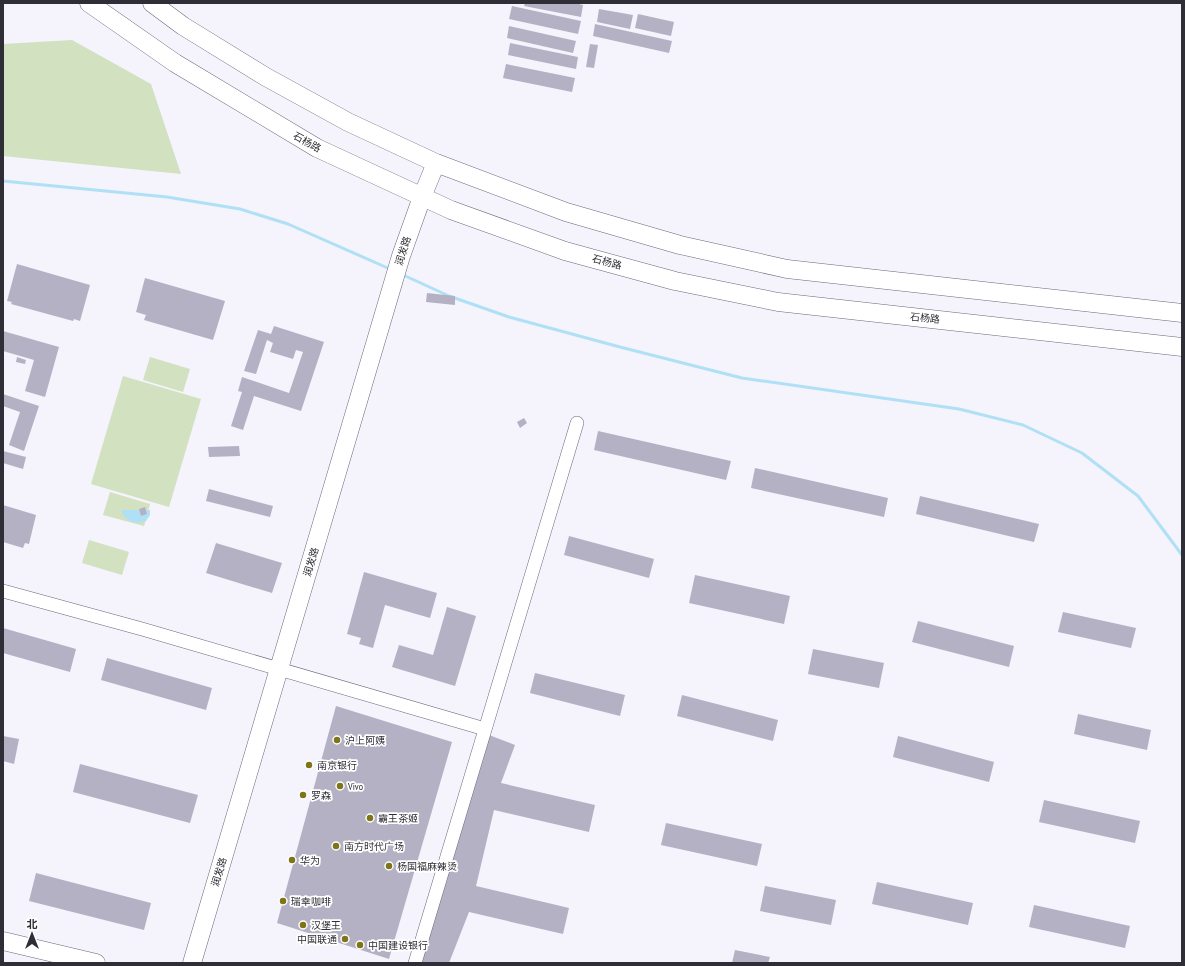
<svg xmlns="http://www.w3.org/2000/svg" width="1185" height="966" viewBox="0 0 1185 966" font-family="'PT Sans Narrow','Noto Sans SC',sans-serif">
  <rect width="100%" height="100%" fill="#f5f3fc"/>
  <path fill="#d2e1c0" d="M72,40l79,44 30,90 -178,-18v-112z
    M150,357l40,12 -7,23 -40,-12z
    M123,376l78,23 -32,108 -78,-23z
    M110,492l40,12 -6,22 -41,-11z
    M89,540l40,12 -7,23 -40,-12z"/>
  <path fill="#b0e0f5" d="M121,510h29v5l-4,6c-12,4 -20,1 -25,-11z"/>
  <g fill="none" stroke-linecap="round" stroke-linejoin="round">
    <path stroke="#b0e0f5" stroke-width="3" d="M3,181l164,16 73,12 48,15 102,45
      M401,274l48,22 60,21 111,30 122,31 217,31 64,16 59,28 56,43 44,59"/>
  </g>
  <path fill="#b5b1c5" d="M525,3h50l8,2 -2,12 -57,-11z
    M512,6l69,15 -3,13 -69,-15z
    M599,9l34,6 -3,14 -33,-7z
    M638,14l36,8 -3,14 -36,-8z
    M595,24l77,17 -3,12 -76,-17z
    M509,26l67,15 -3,12 -66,-15z
    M510,43l68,14 -2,12 -68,-14z
    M590,44l8,1 -4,23 -8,-1z
    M506,64l69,14 -3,14 -69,-14z
    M17,264l73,21 -10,36 -6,-2 -1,2 -62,-17 1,-2 -5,-1z
    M145,278l80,23 -12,39 -69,-20 2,-5 -10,-3z
    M427,293l28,3v9l-29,-3z
    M274,326l50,16 -23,69 -47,-15 -11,34 -12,-4 11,-34 -4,-1 4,-14 47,16 14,-41 -7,-2 -3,9 -23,-7 3,-9 -6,-3 -11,34 -12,-3 14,-41 13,4z
    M3,331l56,16 -14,50 -20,-6 9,-31 -31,-9z
    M17,357l9,3 -1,4 -9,-2z
    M3,394l36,12 -15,45 -15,-6 11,-33 -17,-6z
    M524,418l3,5 -7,5 -3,-6z
    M598,431l133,30 -5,19 -132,-30z
    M239,446l1,10 -31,1 -1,-10z
    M3,451l23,6 -3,12 -20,-6z
    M755,468l133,30 -4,19 -133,-29z
    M209,489l64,17 -3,11 -64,-16z
    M920,496l119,28 -5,18 -118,-28z
    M3,505l33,10 -7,29 -4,-1 -2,5 -20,-6z
    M145,507l2,7 -6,2 -2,-7z
    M569,536l85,23 -5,19 -85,-23z
    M216,543l66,20 -10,30 -66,-20z
    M364,572l73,21 -7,25 -45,-13 -12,43 -14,-4 2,-6 -14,-4z
    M695,575l95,21 -6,28 -95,-21z
    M447,607l29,9 -21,70 -63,-19 7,-22 34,10z
    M1063,612l73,16 -5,20 -73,-16z
    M918,621l96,25 -5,21 -97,-25z
    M3,628l73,21 -6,23 -67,-19z
    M813,649l71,14 -5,25 -71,-14z
    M107,658l105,30 -6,22 -105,-30z
    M535,673l90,22 -5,21 -90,-23z
    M682,695l96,25 -5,21 -96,-25z
    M336,706l116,36 -63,217 -112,-36z
    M1078,714l73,16 -4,20 -73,-16z
    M489,735l26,10 -14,38 94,22 -6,27 -95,-22 -18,76 93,22 -6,26 -94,-22 -20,51h-33z
    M3,736l16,3 -5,25 -11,-3z
    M898,736l96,26 -5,20 -96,-25z
    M80,764l118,31 -8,28 -117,-31z
    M1044,800l96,21 -5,22 -96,-21z
    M666,823l96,21 -5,22 -96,-21z
    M36,873l115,30 -7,27 -115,-29z
    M877,882l96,21 -5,22 -96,-21z
    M765,886l71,14 -5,25 -71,-14z
    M1034,905l96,21 -5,22 -96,-21z
    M735,950l35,7 -2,6h-36z"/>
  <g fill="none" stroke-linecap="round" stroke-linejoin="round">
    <g stroke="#6c687b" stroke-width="14">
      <path id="street" d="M3,591l139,38 343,100
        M415,963l162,-540"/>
    </g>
    <g stroke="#6c687b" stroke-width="19">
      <path id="secondary" d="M89,3l86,60 142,85 134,62 114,41 110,30 103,21 404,45
        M152,3l31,23 83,51 82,45 88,41 130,49 114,33 107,24 395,44
        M3,941l93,22
        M192,963l209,-707 21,-59 14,-34"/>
    </g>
    <use href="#street" stroke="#fff" stroke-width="13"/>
    <use href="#secondary" stroke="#fff" stroke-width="18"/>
  </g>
  <g fill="#7d7518" stroke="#fff" stroke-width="1.5">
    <circle cx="337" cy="740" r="4"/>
    <circle cx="309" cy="765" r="4"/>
    <circle cx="340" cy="786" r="4"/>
    <circle cx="303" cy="795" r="4"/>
    <circle cx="370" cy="818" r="4"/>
    <circle cx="336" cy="846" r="4"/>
    <circle cx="292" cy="860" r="4"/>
    <circle cx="389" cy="866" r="4"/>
    <circle cx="283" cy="901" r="4"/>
    <circle cx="303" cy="925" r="4"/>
    <circle cx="345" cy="939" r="4"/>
    <circle cx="360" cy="945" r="4"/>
  </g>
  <g text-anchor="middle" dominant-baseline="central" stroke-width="3.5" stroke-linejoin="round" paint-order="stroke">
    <g font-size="10" fill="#2f2d35" stroke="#fff">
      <text transform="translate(307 142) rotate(29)">石杨路</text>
      <text transform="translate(403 251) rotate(-72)">润发路</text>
      <text transform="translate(607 262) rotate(15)">石杨路</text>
      <text transform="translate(925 318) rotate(6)">石杨路</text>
      <text transform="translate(311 562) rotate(-73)">润发路</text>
      <text transform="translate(219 872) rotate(-73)">润发路</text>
    </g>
    <g font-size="10" fill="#2f2d35" stroke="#fff" text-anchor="start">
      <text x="345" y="740">沪上阿姨</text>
      <text x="317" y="765">南京银行</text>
      <text x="348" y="786">Vivo</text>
      <text x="311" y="795">罗森</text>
      <text x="378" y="818">霸王茶姬</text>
      <text x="344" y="846">南方时代广场</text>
      <text x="300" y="860">华为</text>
      <text x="397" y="866">杨国福麻辣烫</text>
      <text x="291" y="901">瑞幸咖啡</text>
      <text x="311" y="925">汉堡王</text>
      <text x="337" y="939" text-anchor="end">中国联通</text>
      <text x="368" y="945">中国建设银行</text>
    </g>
  </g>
  <rect width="1185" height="966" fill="none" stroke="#2f2d35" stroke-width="8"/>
  <g transform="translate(32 934)" stroke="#ffffff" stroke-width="3" paint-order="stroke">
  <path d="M0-3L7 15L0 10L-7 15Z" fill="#2f2d35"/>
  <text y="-6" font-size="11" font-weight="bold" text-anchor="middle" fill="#2f2d35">北</text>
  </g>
</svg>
